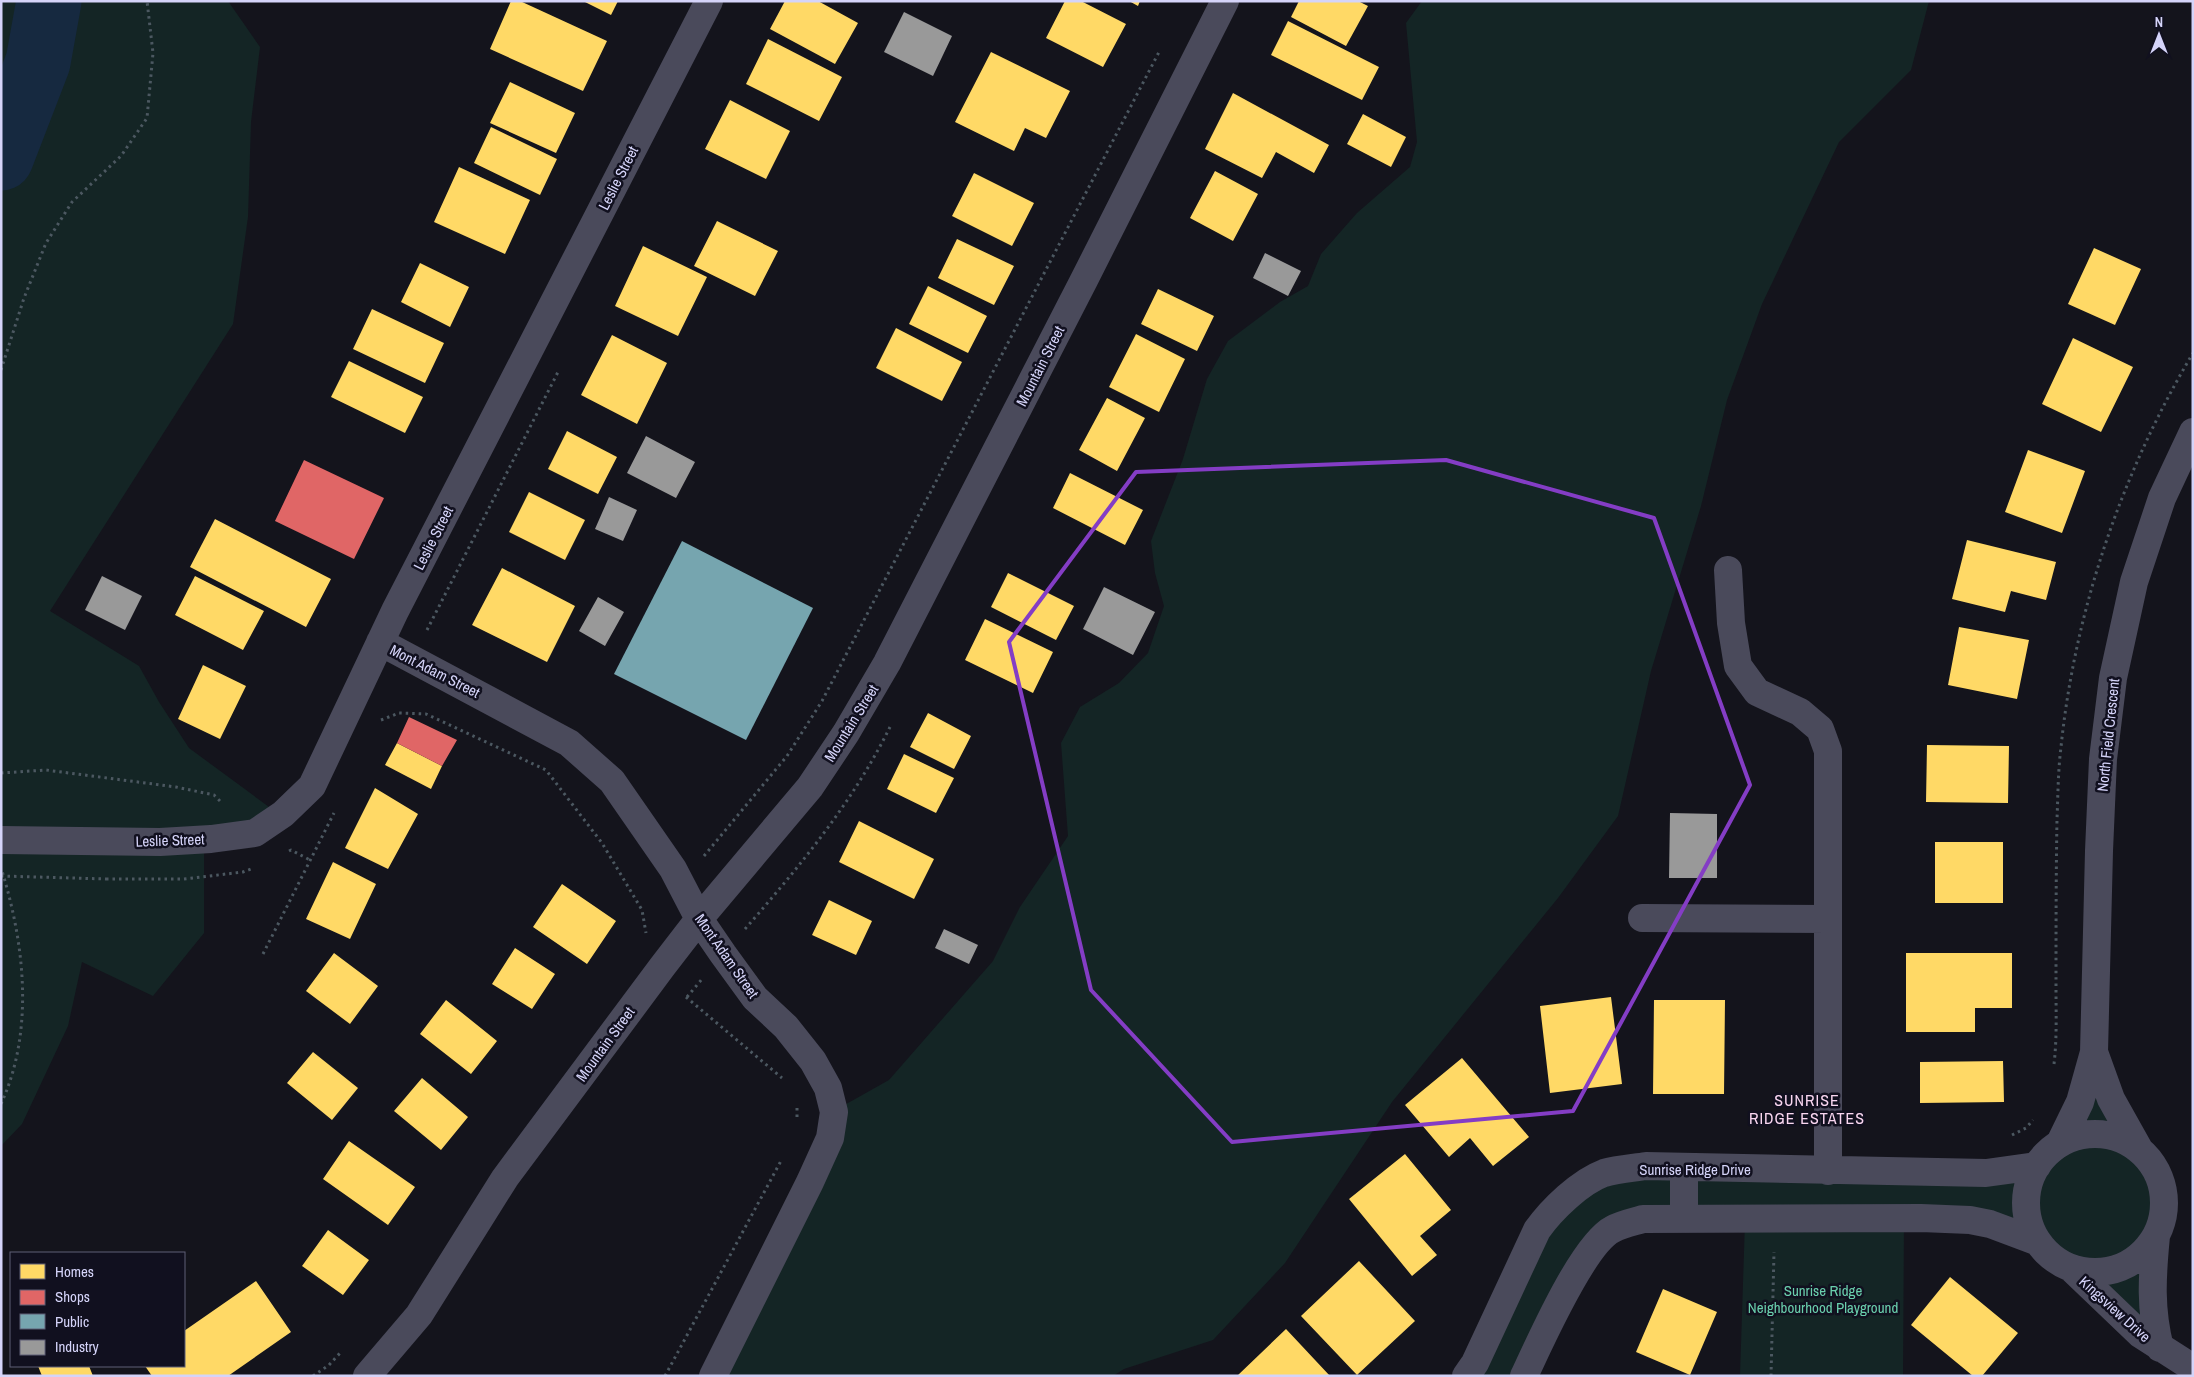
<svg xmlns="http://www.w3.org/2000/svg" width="2194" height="1377" viewBox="0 0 2194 1377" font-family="'Archivo Narrow',sans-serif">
  <rect width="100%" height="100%" fill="#14141c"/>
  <path fill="#142525" d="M1,1h227l32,46 -9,75 -3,95 -15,107 -183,287 89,55 20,36 30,46 95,70 -80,27v88l-51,63 -71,-34 -14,64 -46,98 -21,22z
    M1422,1h507l-18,69 -72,72 -77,162 -35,96 -26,106 -50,165 -33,145 -60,82 -166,204 -107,161 -72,77 -89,29 -11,7h-403l122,-264 57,-32 104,-119 27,-54 48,-71 -7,-93 19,-36 39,-24 29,-30 16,-47 -9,-33 -4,-32 32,-82 24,-80 21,-38 52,-39 28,-16 13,-32 36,-41 53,-46 7,-25 -11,-119z
    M2096,1050l45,97 15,16 9,19 2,17 -2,19 -8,19 6,116 -95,-84 -15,-8 -18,-18 -131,-22 -1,155h-163l5,-155 -133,10 -84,145h-66l73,-148 65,-57 350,1 91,-18 13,-10z"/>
  <path fill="#ffd966" d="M511,1h9l87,40 -24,50 -93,-42z
    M583,1h35l-7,14z
    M785,1h33l40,22 -23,41 -65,-35z
    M1065,1h16l45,23 -23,43 -57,-29z
    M1129,1h11l-2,5z
    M1299,1h59l10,5 -22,40 -55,-29z
    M1288,21l91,46 -17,33 -91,-45z
    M768,39l74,38 -23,44 -73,-37z
    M991,52l79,39 -24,47 -21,-10 -11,23 -59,-29z
    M510,82l65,31 -19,40 -66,-30z
    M1233,93l96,52 -15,28 -38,-21 -14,26 -57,-29z
    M730,100l60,31 -24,48 -61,-30z
    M1363,114l43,23 -15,30 -44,-23z
    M491,127l66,32 -17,36 -66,-32z
    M459,167l71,33 -25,54 -71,-32z
    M1215,171l43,23 -25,47 -43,-23z
    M974,173l60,30 -22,43 -60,-30z
    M717,221l61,30 -23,45 -61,-30z
    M957,239l57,27 -20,39 -56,-27z
    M643,246l64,31 -29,59 -63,-30z
    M2094,248l47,21 -26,56 -47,-21z
    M420,263l49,24 -19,40 -49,-25z
    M928,286l59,30 -19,37 -59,-29z
    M1158,289l56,27 -17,35 -56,-27z
    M372,309l72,34 -19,40 -72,-34z
    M896,328l66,34 -20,39 -66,-33z
    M1136,334l49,25 -26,53 -50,-25z
    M612,335l55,28 -30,61 -56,-29z
    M2073,338l60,29 -32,65 -59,-28z
    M349,361l74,36 -18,36 -74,-36z
    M1107,398l38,20 -28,53 -38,-21z
    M567,431l50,26 -19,37 -50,-25z
    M2028,450l57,21 -23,62 -57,-21z
    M1070,473l73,37 -18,35 -72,-37z
    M529,492l56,28 -20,40 -56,-28z
    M215,519l116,60 -25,48 -116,-60z
    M1967,540l89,22 -10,38 -35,-9 -6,21 -53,-13z
    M502,568l73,38 -28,56 -75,-37z
    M1008,573l66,33 -18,34 -65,-33z
    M195,576l69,35 -21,39 -68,-35z
    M985,619l68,33 -20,41 -68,-33z
    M1959,627l70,13 -12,59 -69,-14z
    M203,665l43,21 -26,53 -42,-20z
    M928,713l43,23 -17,33 -44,-22z
    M397,743l45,23 -11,23 -46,-24z
    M1927,745l82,1 -1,57 -82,-1z
    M904,754l50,24 -18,35 -49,-24z
    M375,788l43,26 -30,55 -43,-21z
    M859,821l75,38 -20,40 -75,-37z
    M1935,842h68v61h-68z
    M333,862l43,22 -26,55 -44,-20z
    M562,884l54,37 -29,43 -54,-37z
    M829,900l43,21 -16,34 -44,-20z
    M515,948l40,26 -23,35 -40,-25z
    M334,953l44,33 -28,38 -44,-33z
    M1906,953h106v55h-37v24h-69z
    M1611,997l11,87 -72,9 -10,-87z
    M446,1000l51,41 -26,33 -51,-40z
    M1654,1000h71l-1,94h-71z
    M313,1052l45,36 -26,32 -45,-37z
    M1462,1058l67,79 -36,29 -23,-28 -21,19 -44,-52z
    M2003,1061l1,41 -84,1v-41z
    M422,1078l46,39 -27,33 -47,-39z
    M349,1141l66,46 -27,38 -65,-46z
    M1405,1154l46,56 -31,26 17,19 -25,21 -63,-77z
    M328,1230l41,30 -26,35 -41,-29z
    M1359,1261l56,60 -58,54 -56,-59z
    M1950,1277l68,56 -36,43h-9l-62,-51z
    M256,1281l35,51 -63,44h-76l-7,-10h39v-35z
    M1663,1289l54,23 -27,63 -54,-23z
    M1286,1329l44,47h-93z
    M38,1366h51l4,10h-51z"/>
  <path fill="#e06666" d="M304,460l80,38 -30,61 -79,-38z
    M409,717l48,23 -15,26 -45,-23z"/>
  <path fill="#76a5af" d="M682,541l131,67 -67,132 -132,-66z"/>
  <path fill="#999" d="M904,12l48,24 -19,40 -49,-24z
    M1265,253l36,18 -13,25 -35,-18z
    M646,436l49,26 -19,36 -49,-25z
    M609,497l28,13 -14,31 -28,-12z
    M102,576l40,20 -17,34 -40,-20z
    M1104,587l51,25 -22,43 -50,-26z
    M598,597l26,15 -19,34 -26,-15z
    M1670,813l47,1v64h-48z
    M944,929l34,16 -9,19 -34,-16z"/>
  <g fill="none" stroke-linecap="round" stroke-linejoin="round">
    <path stroke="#162940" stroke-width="65" d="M1,158l37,-96 11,-61"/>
    <path stroke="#4c5861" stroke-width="3" stroke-dasharray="2.5 4" stroke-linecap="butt" d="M1,370l23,-72 22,-55 26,-41 49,-46 26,-38 6,-65 -6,-52
      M427,630l131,-258
      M381,720l18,-7 27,1 120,56 56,73 40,67 4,23
      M1,773l45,-3 130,17 38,8 8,8
      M289,851l2,-1 19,10
      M704,856l83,-100 35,-55 337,-649
      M106,879h78l59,-7 8,-3
      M745,929c55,-63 108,-127 145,-202
      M263,954l71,-141
      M686,997l96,81
      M687,997l15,-18
      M2054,1064c3,-25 2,-51 2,-76 0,-56 0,-113 1,-169 1,-24 1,-48 4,-72 14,-137 61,-275 132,-394
      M1,1104c33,-72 24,-158 1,-233
      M797,1108v13
      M2012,1135l14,-7 7,-8
      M313,1376l16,-11 12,-13
      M665,1376l117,-217
      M1771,1376l3,-124"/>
    <path stroke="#4a4a5b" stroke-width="28" d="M1728,570l3,53 7,43 19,26 43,20 20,17 8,22v420
      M380,642l189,101 43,38 61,88 26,50 24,35 32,44 31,29 27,34 15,27 6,24 -4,26 -20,44 -97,194
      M1,840l159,2 51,-3 44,-6 28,-19 29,-28 83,-175 314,-610
      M1642,918l186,1
      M2094,1052l17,47 28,50
      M2026 1203a69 69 0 1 1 138 0a69 69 0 1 1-138 0Z
      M2060,1143l20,-41 14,-50 5,-201 4,-92 10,-81 21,-96 28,-84 31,-66
      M1684,1167v52
      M2156,1236c-4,41 -6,73 4,112
      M2071,1268l69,66 53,34
      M367,1376l52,-61 86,-137 157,-211 37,-48 111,-132 36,-54 41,-70 197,-383 141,-279
      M1466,1376l9,-13 62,-133c15,-21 43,-48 67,-57 13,-4 29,-5 42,-7l340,7 51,-7
      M1524,1376c16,-34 59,-132 89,-147 9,-5 20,-7 30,-10l278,-1 49,2 20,4 48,18"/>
    <path stroke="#4c5861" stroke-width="3" stroke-dasharray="2.5 4" stroke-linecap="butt" d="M1,876l105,3"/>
  </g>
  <path fill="none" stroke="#843dc5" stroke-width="4" stroke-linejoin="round" d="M1446,460l208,58 96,267 -177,326 -341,31 -141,-152 -82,-348 127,-170z"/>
  <g text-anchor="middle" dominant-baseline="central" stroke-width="5" stroke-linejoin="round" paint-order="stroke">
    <g font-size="15" fill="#d5d4f9" stroke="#11101f">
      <text transform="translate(618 178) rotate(-63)">Leslie Street</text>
      <text transform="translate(1040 366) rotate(-63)">Mountain Street</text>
      <text transform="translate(433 538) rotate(-63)">Leslie Street</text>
      <text transform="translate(435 671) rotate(27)">Mont Adam Street</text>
      <text transform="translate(851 723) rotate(-58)">Mountain Street</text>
      <text transform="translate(2108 735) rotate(-84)">North Field Crescent</text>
      <text transform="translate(170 840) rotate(-2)">Leslie Street</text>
      <text transform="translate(727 956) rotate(55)">Mont Adam Street</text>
      <text transform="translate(605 1044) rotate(-54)">Mountain Street</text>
      <text x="1695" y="1169">Sunrise Ridge Drive</text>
      <text transform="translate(2115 1309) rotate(42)">Kingsview Drive</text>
    </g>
    <g font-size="15" fill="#6acfad" stroke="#11101f">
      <text x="1823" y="1290">Sunrise Ridge<tspan x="1823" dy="17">Neighbourhood Playground</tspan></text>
    </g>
    <g font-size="16" letter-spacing="1" fill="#f9d6f0" stroke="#11101f">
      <text x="1807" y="1100">SUNRISE<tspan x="1807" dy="18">RIDGE ESTATES</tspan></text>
    </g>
  </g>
  <rect width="2194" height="1377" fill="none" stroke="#d5d4f9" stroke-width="5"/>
  <rect x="10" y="1252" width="175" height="115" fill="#11101f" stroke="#5f5e76"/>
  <rect x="20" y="1264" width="25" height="15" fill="#ffd966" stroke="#5f5e76"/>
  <text x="55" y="1277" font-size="15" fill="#d5d4f9">Homes</text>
  <rect x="20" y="1290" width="25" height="15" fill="#e06666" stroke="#5f5e76"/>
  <text x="55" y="1302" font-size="15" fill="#d5d4f9">Shops</text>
  <rect x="20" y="1314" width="25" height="15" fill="#76a5af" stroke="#5f5e76"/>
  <text x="55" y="1327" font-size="15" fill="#d5d4f9">Public</text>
  <rect x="20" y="1340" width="25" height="15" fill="#999999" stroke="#5f5e76"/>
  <text x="55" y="1352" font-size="15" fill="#d5d4f9">Industry</text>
  <g transform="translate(2159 35)" stroke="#11101f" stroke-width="4" paint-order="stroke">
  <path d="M0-4L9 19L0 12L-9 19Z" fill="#d5d4f9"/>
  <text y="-8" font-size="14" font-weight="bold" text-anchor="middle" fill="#d5d4f9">N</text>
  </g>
</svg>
